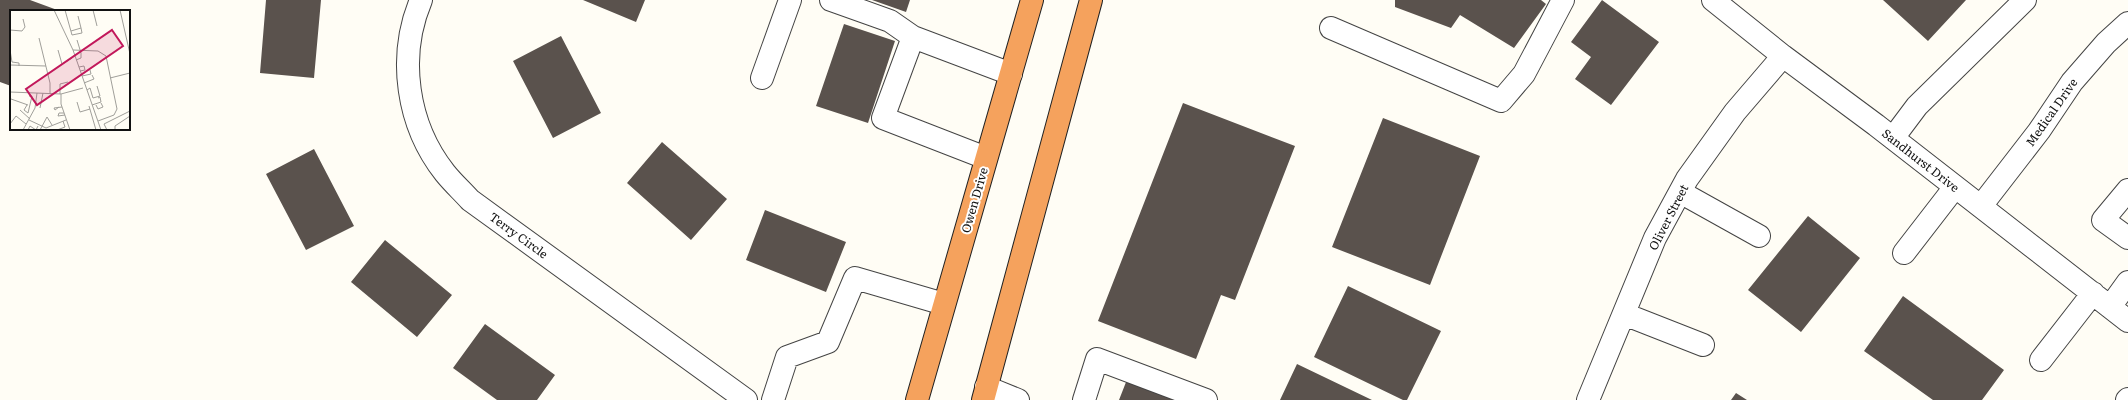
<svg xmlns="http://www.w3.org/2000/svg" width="2128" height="400" viewBox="0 0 2128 400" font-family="Literata,serif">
  <rect width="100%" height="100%" fill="#fffdf5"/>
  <path fill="#5a524d" d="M0,0h30l30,11h-49v75l-11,-4z
    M266,0h55l-7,78 -54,-5z
    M583,0h62l-9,22z
    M872,0h38l-4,12z
    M1395,0h146l5,4 -32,44 -54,-33 -9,13 -56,-21z
    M1602,0l57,42 -48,63 -36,-26 16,-22 -20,-15z
    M1883,0h83l-38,41z
    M844,24l51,17 -27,82 -52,-17z
    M561,36l40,77 -48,25 -40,-77z
    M1183,103l112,43 -60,154 -14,-5 -25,64 -98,-38z
    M1383,118l97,38 -50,129 -98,-38z
    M662,142l65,57 -36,41 -64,-57z
    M314,149l40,77 -48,24 -40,-76z
    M765,210l81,32 -20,50 -80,-32z
    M1808,216l52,42 -59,74 -53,-42z
    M385,240l67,55 -35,42 -66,-55z
    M1348,286l93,45 -34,69h-4l-89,-43z
    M1903,296l101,74 -22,30h-49l-69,-49z
    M485,324l70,51 -18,25h-40l-44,-32z
    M1297,364l75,36h-92z
    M1128,377l56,23h-65z
    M1736,393l11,7h-16z"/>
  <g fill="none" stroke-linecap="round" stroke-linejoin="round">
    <g stroke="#444" stroke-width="24">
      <path id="minor" d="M421,0c-24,57 -14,125 24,173 8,10 17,18 25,27l276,200
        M831,0l59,21 23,16
        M1713,0l70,56 93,69 252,196
        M1331,28l170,73 23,-27 39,-74
        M762,78l28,-78
        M1893,138l24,-32 108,-106
        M986,158l-103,-40 30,-81 98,37
        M2128,190l-25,30 25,18
        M1680,192l79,44
        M1981,206l58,-75 33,-49 34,-39 22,-20
        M1904,253l51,-66
        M2110,307l18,-25
        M1624,314l79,31
        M2041,360l52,-67
        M986,387l32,13
        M773,400l14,-43 41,-15 27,-64 89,26
        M1084,400l13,-41 109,41
        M1588,400l67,-162 32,-59 48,-67 48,-56
        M2127,400l1,-1"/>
    </g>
    <g stroke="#222" stroke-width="24">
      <path id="highway" d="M917,400l115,-400
        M983,400l108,-400"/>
    </g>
    <use href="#minor" stroke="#fff" stroke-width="22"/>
    <use href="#highway" stroke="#f5a25d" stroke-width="22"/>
  </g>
  <g text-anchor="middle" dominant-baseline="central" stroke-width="4" stroke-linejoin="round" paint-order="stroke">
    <g font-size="12" fill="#111" stroke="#fff">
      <text transform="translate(2051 112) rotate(-55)">Medical Drive</text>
      <text transform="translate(1921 160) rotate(38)">Sandhurst Drive</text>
      <text transform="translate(974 200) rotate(-74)">Owen Drive</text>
      <text transform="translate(1668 217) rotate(-63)">Oliver Street</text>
      <text transform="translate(519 235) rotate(36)">Terry Circle</text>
    </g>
  </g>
  <g transform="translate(10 10)">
    <rect width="120" height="120" fill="#fffdf5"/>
    <path fill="none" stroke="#a09f9a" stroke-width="1" d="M44,0l19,40 28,80M55,0l7,25 10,-2 -1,-5 -10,3M83,0l4,16M110,0l10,44M68,6l3,12M0,20l12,1 3,-4 -2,-8M29,28l11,45v11M0,40l2,12 7,1v3M48,40l4,14 10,-6M63,40l25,1 8,5 11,53 -3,6 -16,6M66,50l5,-2v-5l-4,-13M0,55l36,1M69,57l5,-1 1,4 -5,1M72,66l9,-2 -1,-4M100,68l20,-5M74,73l10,-4 -2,-4M77,80l3,-2 3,10 7,-2 -3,-10M0,82l51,2 22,-6M50,84v-10l8,-2M51,84v10l9,26M1,89l17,6M67,92l3,10 10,-3M17,95l-3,5 4,3 4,-17h-3M82,95l9,-3 -1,-5 -2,1M86,95l2,4 5,-2 -2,-4M79,96l7,24M49,97l-4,3 -1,-2 8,-1M30,98l3,-15M10,100l10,9M54,103h-5l-1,3 7,-1M19,110l17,8 20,-8M0,114l6,-8 10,8M13,120l12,-22 2,-15M18,120l2,-4 6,4 2,-4M30,120l7,-13 5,8M47,120l8,-3 -2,-6M97,120l-3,-6 26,-13M105,120v-4l15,-10"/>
    <path fill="#c2185b" fill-opacity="0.15" stroke="#c2185b" stroke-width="2" d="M102,20l11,16 -86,59 -11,-16z"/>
    <rect width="120" height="120" fill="none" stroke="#111" stroke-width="2"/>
  </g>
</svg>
